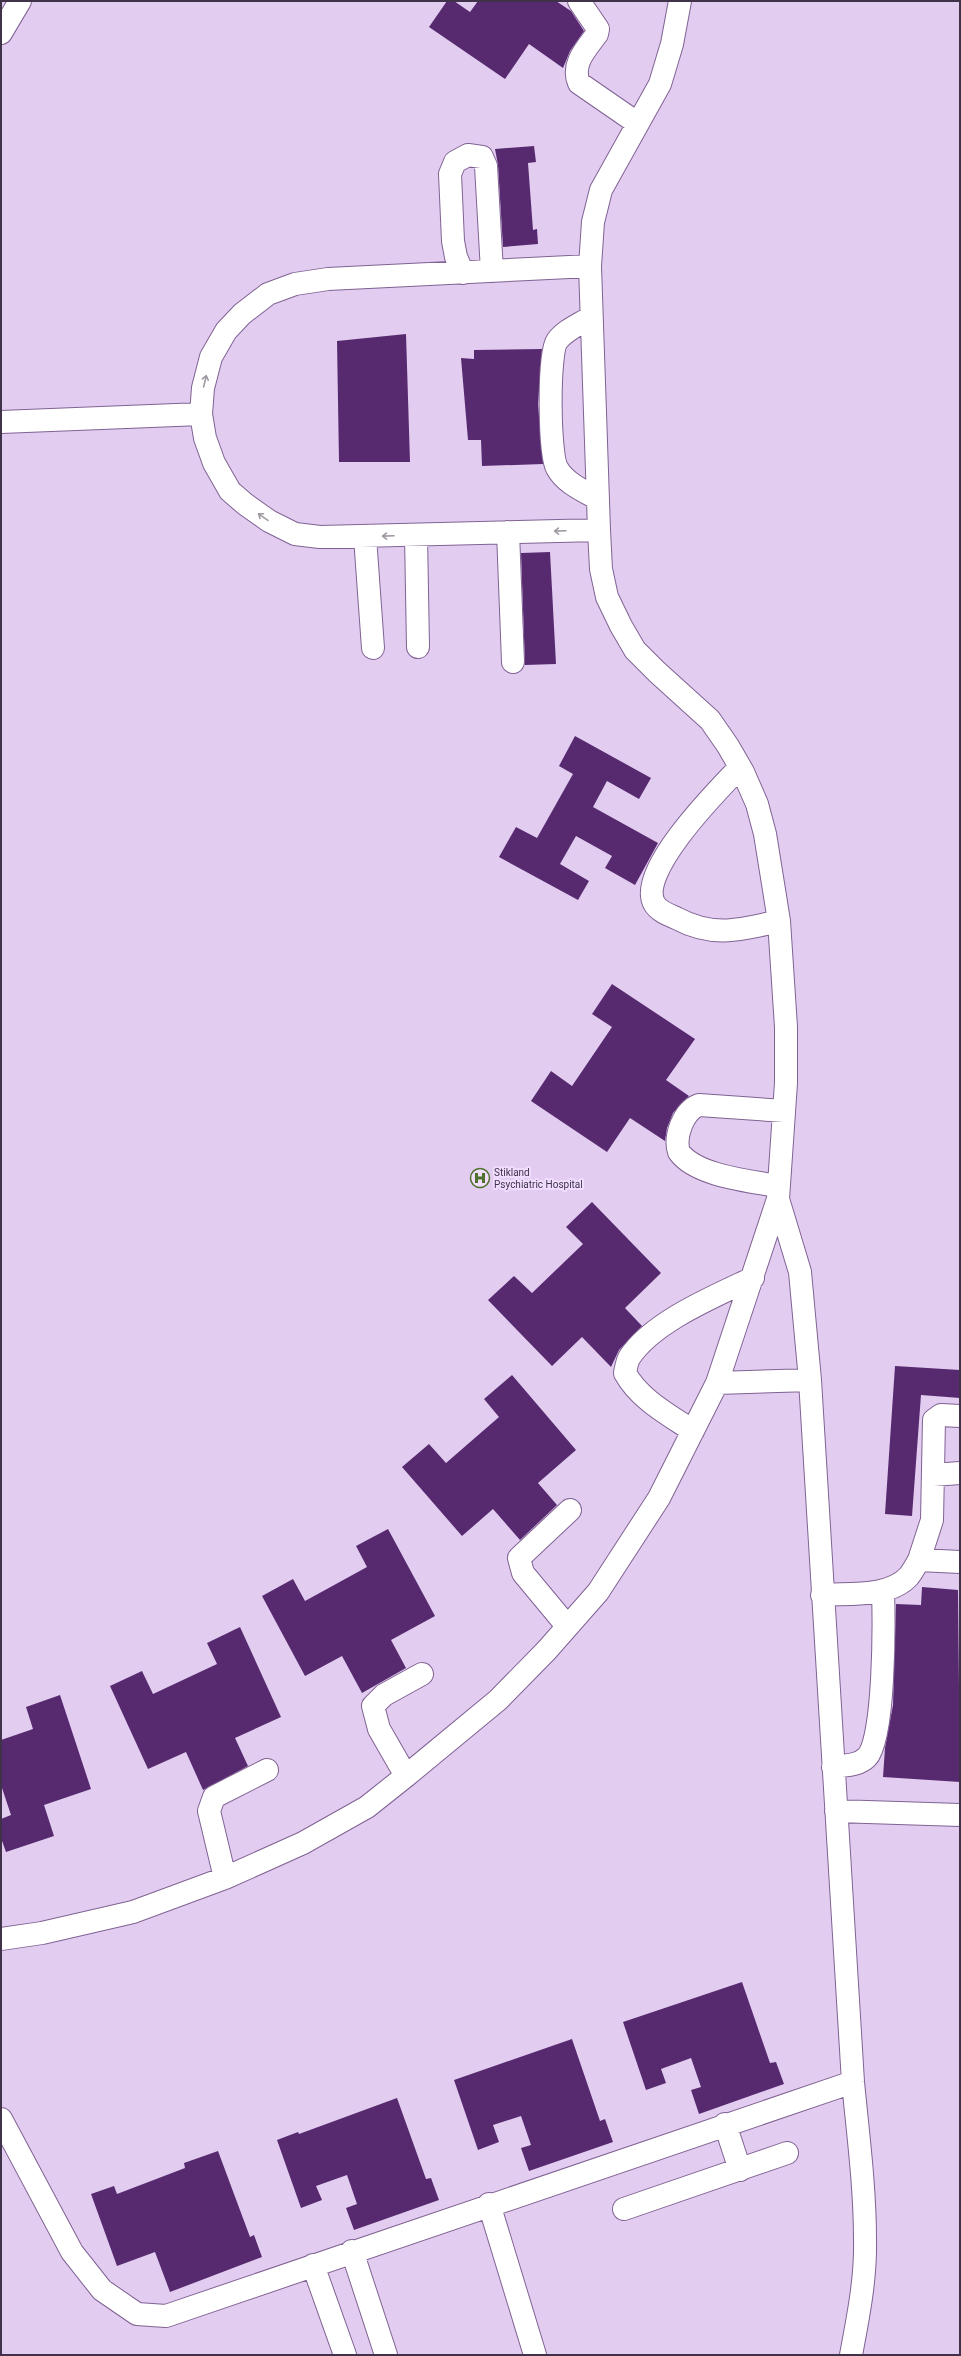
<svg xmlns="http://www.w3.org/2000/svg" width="961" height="2356" viewBox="0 0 961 2356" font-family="Roboto,sans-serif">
  <rect width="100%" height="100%" fill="#f1ddff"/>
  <path fill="#e2cdf1" d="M1,1h959v2354h-959z"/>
  <path fill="#572a70" d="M447,1h7l16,11 8,-11h78l15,10 13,20 -14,20 -7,17 -34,-24 -24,35 -76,-52z
    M534,146l2,16 -8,1 5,67 4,-1 1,15 -35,3 -5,-82 -3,-16z
    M406,334l4,128h-71l-2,-121z
    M542,349l-4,55 5,60 -61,2 -1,-26h-13l-7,-82 13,1v-9z
    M550,552l6,112 -31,1 -4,-112z
    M575,736l76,42 -12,21 -32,-18 -14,26 65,36 -23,42 -30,-17 7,-12 -36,-20 -16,28 29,17 -11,19 -79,-43 17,-30 21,11 36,-64 -14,-8z
    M612,984l83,55 -29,41 23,16 -16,17 -6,15 -2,13 -35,-23 -23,34 -76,-51 20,-30 21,15 40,-59 -20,-13z
    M592,1202l69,71 -36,35 17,18 -23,24 -8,17 -29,-30 -30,29 -64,-66 26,-24 18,17 51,-49 -17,-17z
    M895,1366l65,4v28l-39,-3 -9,121 -27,-2z
    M512,1375l64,75 -38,33 19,22 -37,35 -27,-31 -31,27 -60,-69 27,-23 17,19 53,-46 -15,-18z
    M388,1529l47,87 -44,24 15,28 -44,25 -20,-37 -37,20 -43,-80 31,-17 12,22 62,-34 -11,-21z
    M922,1587l36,3 2,192 -77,-5 2,-29 8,-43 3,-101 25,1z
    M240,1627l41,90 -46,21 13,28 -45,24 -17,-38 -38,17 -38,-83 32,-15 11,23 64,-30 -10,-21z
    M60,1695l31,94 -47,16 10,31 -48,16 -5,-14v-19l10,-4 -10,-30v-45l32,-11 -7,-22z
    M742,1982l28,81 6,-1 8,22 -85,30 -8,-24 10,-3 -10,-29 -30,11 5,14 -20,7 -23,-68z
    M572,2039l28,82 5,-2 8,23 -84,29 -8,-23 10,-3 -10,-29 -28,9 6,17 -21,8 -24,-70z
    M397,2098l29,81 5,-1 8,22 -85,30 -8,-22 11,-4 -10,-29 -31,11 6,14 -21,8 -24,-68 21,-8 1,2z
    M218,2151l32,86 4,-2 8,22 -92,35 -15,-40 -38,14 -26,-72 23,-8 3,8 68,-26 -1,-5z"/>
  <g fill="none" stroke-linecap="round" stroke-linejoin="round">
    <g stroke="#806293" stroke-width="24">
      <path id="minor" d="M579,1l19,28 -1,5c-11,15 -26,30 -18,49l58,40
        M1,33l19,-32
        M590,266l-262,13 -33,5 -27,10 -26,20 -16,17 -15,26 -8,31 -2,26 4,24 9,25 16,28 15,13 24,17 26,13 25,3 279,-7
        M463,273l-7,-16 -3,-16 -3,-67 5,-12 13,-7 14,2 4,9 6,105
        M591,317c-11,7 -26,13 -34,24 -9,13 -8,113 0,127 8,15 27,23 41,31
        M1,422l200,-8
        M508,532l5,130
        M416,535l2,112
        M365,537l8,111
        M740,767c-21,22 -103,104 -86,136 4,8 15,12 22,15 37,20 64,12 103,3
        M778,1186c-28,-5 -82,-10 -99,-34 -5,-15 4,-41 20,-47l85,6
        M778,1199l22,73 10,108 43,702c5,52 12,105 12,158 1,38 -7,78 -14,115
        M717,1383l93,-3
        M693,1431c-24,-16 -54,-32 -68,-58 1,-5 2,-11 4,-15 23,-36 86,-62 124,-80
        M933,1475l27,-2
        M919,1560l13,-40 2,-100 7,-5 19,1
        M822,1595c27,-2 67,3 87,-19 4,-5 7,-11 10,-16l41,2
        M567,1626l-44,-53 -4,-15 51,-48
        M833,1767c12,-2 25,-1 34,-10 18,-19 17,-137 16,-166
        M406,1776l-27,-47 -6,-23 11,-11 38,-21
        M836,1811l124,4
        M225,1878l-16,-67 5,-14 53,-27
        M1,1939l41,-6 91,-21 92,-34 78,-35 64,-36 39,-31 92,-76 49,-50 51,-58 61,-94 58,-115 61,-184 8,-116v-56l-7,-106 -14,-87 -8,-30 -14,-32 -15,-26 -18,-26 -53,-48 -22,-22 -14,-24 -14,-29 -6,-28 -2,-39 -9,-264 3,-44 8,-32 59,-106 12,-40 8,-43
        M1,2119l71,133 30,38 35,24 29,2 687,-234
        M725,2124l15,46
        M489,2204l46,151
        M624,2209l163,-56
        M352,2251l34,104
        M313,2265l32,90"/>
    </g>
    <use href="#minor" stroke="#fff" stroke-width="22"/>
  </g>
  <defs><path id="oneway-shaft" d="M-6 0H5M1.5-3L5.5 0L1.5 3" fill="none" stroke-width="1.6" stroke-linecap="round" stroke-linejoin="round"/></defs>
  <g stroke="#a099a4">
    <use href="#oneway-shaft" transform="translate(205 381) rotate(-77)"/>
    <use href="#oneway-shaft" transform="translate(263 517) rotate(-145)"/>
    <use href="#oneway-shaft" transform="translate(560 531) rotate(178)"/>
    <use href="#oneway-shaft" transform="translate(388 536) rotate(178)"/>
  </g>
  <defs>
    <g id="hospital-ring" transform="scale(1)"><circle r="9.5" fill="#f1ddff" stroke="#4e722b" stroke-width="1.5"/><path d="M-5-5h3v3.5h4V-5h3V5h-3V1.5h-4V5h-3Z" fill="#4e722b"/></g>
  </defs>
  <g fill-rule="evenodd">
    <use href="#hospital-ring" x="480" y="1178"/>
  </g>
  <g text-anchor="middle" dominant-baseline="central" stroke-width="4" stroke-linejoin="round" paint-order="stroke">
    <g font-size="10" fill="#403349" stroke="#f1ddff" text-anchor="start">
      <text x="494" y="1172">Stikland<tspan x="494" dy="12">Psychiatric Hospital</tspan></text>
    </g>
  </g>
  <rect width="961" height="2356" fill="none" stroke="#403349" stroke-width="4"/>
</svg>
